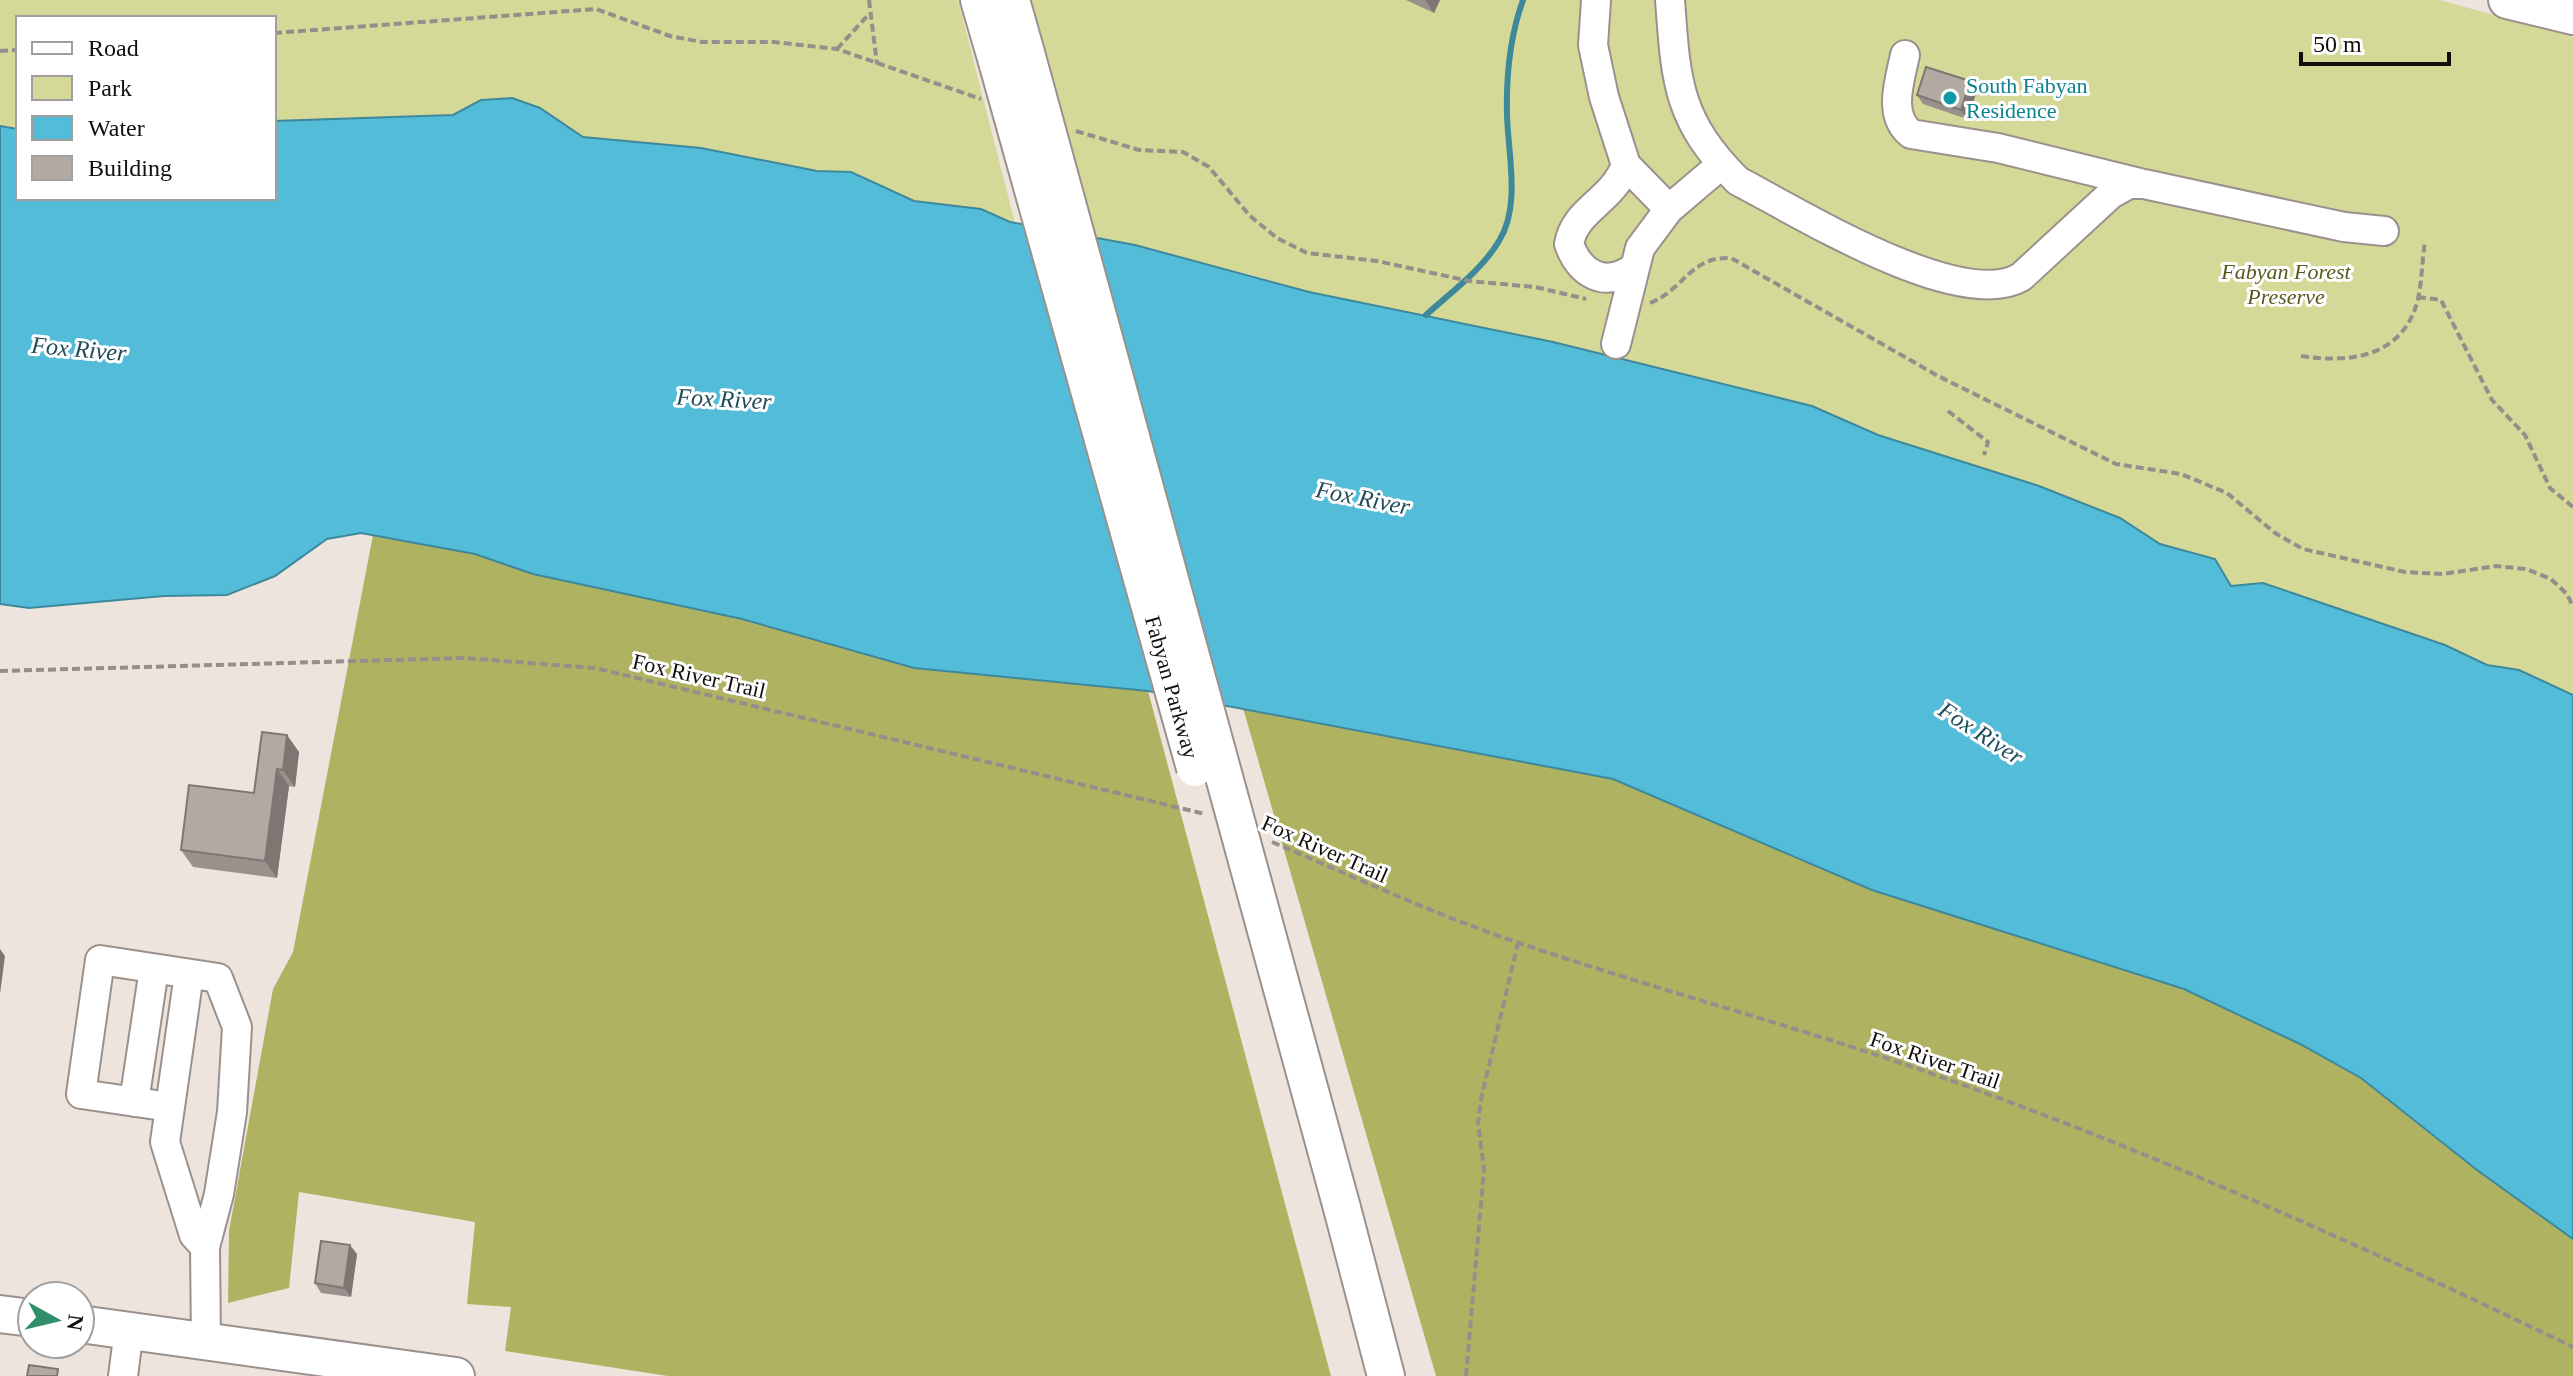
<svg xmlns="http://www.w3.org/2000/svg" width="2573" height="1376" viewBox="0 0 2573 1376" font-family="'Times New Roman',serif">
  <rect width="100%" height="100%" fill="#eee4de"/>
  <path fill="#d5d997" d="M0,0h958l57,223 -34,-14 -67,-8 -63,-29 -34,-1 -116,-23 -118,-11 -43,-29 -59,-8 -28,15 -179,6v-103h-256v111l-18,-3z
    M1026,0h1414l133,37v658l-54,-25 -32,-5 -43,-20 -181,-62 -32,4 -16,-28 -55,-15 -40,-26 -81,-32 -161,-51 -66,-29 -259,-64 -244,-50 -57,-17 -160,-38z"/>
  <path fill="#afb361" d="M373,535l102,19 58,20 209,45 172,49 234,23 183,685h-663l-163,-25 6,-44 -44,-3 8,-82 -176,-30 -10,96 -61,15 1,-72 44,-242 20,-37z
    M1243,708l370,71 259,111 312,99 116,55 61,34 116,92 96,69v137h-1137z"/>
  <path fill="#52bcd9" stroke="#3e889c" stroke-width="2" d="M512,98l28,10 43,29 118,11 116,23 34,1 63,29 67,8 29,13 125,23 174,47 244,50 259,64 66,29 161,51 81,32 40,26 55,15 16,27 32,-3 182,62 42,20 32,5 54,25v544l-96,-69 -116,-92 -61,-34 -116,-55 -312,-99 -259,-111 -465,-88 -234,-23 -172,-49 -209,-45 -58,-20 -114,-21 -34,6 -52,37 -48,19 -63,1 -135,12 -29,-4v-478l18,3v69h256v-77l179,-6 28,-15z"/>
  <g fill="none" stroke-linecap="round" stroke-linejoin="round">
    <path stroke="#3e889c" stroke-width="6" d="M1426,315c24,-22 56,-45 73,-74 22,-35 9,-87 8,-126 -1,-39 3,-79 16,-115"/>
    <g stroke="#9b918c" stroke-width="32">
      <path id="minor" d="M1596,0l-3,45 11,52 22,68 43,44
        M1670,0c6,82 7,120 68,181 60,31 222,132 283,96l90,-83 18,-10h15l200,43 40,4
        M1905,55c-5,25 -18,60 6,79l87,14 146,36
        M1626,165c-14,37 -51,44 -57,79 11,30 35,44 63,25
        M1616,344l24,-96 29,-39 53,-45
        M134,1102l20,-133
        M170,1107l-89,-13 19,-134c39,6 79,12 118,18l19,49 -5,85 -13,82 -14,53 -11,-12 -29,-93 24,-168
        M205,1247l1,94
        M123,1376l6,-46"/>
    </g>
    <g stroke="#9b918c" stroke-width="40">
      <path id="major" d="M979,0l19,65
        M1011,0l15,53
        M2507,0l66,16
        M1342,1208l44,168
        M0,1314l32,4
        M80,1324l376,52"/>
    </g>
    <path stroke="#958e8a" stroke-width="4" stroke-dasharray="8 4" stroke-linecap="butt" d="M869,0l8,64
      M274,33l322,-24 74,27 32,6h72l63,7 144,50
      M837,49l33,-36
      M0,51l18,-1
      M1076,131l63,19 44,2 26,15 41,49 27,22 30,15 70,8 92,20 66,6 51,12
      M2418,297l23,3 51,100 33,35 25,53 23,19
      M1650,303c35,-14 40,-47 81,-45l209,119 176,87 65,10 46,19 48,40 28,16 102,23 38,2 53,-8 30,3 25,10 16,15 6,13
      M2301,356c51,8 103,0 117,-57 4,-18 4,-39 7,-57
      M1948,411l40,31 -4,13
      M0,671l464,-13 131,10 610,146
      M1272,842c82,35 162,72 247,101 135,46 273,82 408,129 221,78 435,173 646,275
      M1466,1376l18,-207 -6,-46 3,-24 37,-156"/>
    <use href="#minor" stroke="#fff" stroke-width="28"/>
    <use href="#major" stroke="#fff" stroke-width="36"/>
    <g stroke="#9b918c" stroke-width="40" stroke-linecap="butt">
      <g id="major-bridge">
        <path d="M1026,53l316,1155"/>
        <path id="s1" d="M998,65l197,703"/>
      </g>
    </g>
    <use href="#major-bridge" stroke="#fff" stroke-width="36"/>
  </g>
  <path fill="#99918c" d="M1406,0h34l-6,13z
    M1977,91l-10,28 -44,-15 -6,-9z
    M262,732l37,20 -4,35 -6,-1 -12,92 -84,-11 -12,-17 73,-57z
    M357,1254l-6,43 -30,-4 -6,-10z"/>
  <path fill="#7d7672" d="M1425,0h15l-6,13z
    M1970,81l7,10 -10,28 -6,-9z
    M287,735l12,17 -4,35 -12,-17z
    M277,769l12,17 -12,92 -12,-17z
    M0,949l5,7 -5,38z
    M350,1245l7,9 -6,43 -7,-9z"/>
  <path fill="#b2a9a3" stroke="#7d7672" stroke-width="2" d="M1926,67l44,14 -9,29 -44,-15z
    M262,732l25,3 -4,35 -6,-1 -12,92 -84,-11 8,-65 65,8z
    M321,1241l29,4 -6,43 -29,-5z
    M29,1365l29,4 -1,7h-30z"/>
  <circle fill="#0f9aa8" stroke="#fff" stroke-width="3" cx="1950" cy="98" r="8"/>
  <g text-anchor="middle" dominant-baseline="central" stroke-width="6" stroke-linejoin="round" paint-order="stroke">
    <g font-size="22" fill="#0d838f" stroke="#fff" text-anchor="start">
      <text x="1966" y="85">South Fabyan<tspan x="1966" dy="25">Residence</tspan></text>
    </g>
    <g font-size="22" font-style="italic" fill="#57591d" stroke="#fff">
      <text x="2286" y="271">Fabyan Forest<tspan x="2286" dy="25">Preserve</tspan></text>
    </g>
    <g font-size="22" fill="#110e0c" stroke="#fff">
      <text transform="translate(699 676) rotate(13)">Fox River Trail</text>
      <text stroke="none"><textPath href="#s1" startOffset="646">Fabyan Parkway</textPath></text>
      <text transform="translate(1325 849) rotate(24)">Fox River Trail</text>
      <text transform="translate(1935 1060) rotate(19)">Fox River Trail</text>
    </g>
    <g font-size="24" font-style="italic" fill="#1e4c59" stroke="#fff">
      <text transform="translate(79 349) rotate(5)">Fox River</text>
      <text transform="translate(724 399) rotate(3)">Fox River</text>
      <text transform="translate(1363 498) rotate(11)">Fox River</text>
      <text transform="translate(1981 733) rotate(33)">Fox River</text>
    </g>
  </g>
  <rect x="16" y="16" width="260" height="184" fill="#ffffff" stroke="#a09f9e" stroke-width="2"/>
  <rect x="32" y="42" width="40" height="12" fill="#ffffff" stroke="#a09f9e" stroke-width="2"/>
  <text x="88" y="56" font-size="24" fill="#110e0c">Road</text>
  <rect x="32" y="76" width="40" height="24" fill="#d5d997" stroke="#a09f9e" stroke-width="2"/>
  <text x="88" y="96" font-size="24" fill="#110e0c">Park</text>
  <rect x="32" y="116" width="40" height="24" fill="#52bcd9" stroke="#a09f9e" stroke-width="2"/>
  <text x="88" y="136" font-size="24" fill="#110e0c">Water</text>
  <rect x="32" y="156" width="40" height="24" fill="#b2a9a3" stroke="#a09f9e" stroke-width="2"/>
  <text x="88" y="176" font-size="24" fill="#110e0c">Building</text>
  <g transform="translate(56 1320) rotate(98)"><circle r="38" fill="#ffffff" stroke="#a09f9e" stroke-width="2"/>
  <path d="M0-6L14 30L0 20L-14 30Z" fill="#2e8f68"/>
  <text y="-12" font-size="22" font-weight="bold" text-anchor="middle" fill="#110e0c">N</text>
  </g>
  <path d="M2301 52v12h148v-12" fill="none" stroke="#110e0c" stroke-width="4"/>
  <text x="2313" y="52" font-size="24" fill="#110e0c" stroke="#ffffff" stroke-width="6" paint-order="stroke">50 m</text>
</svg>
